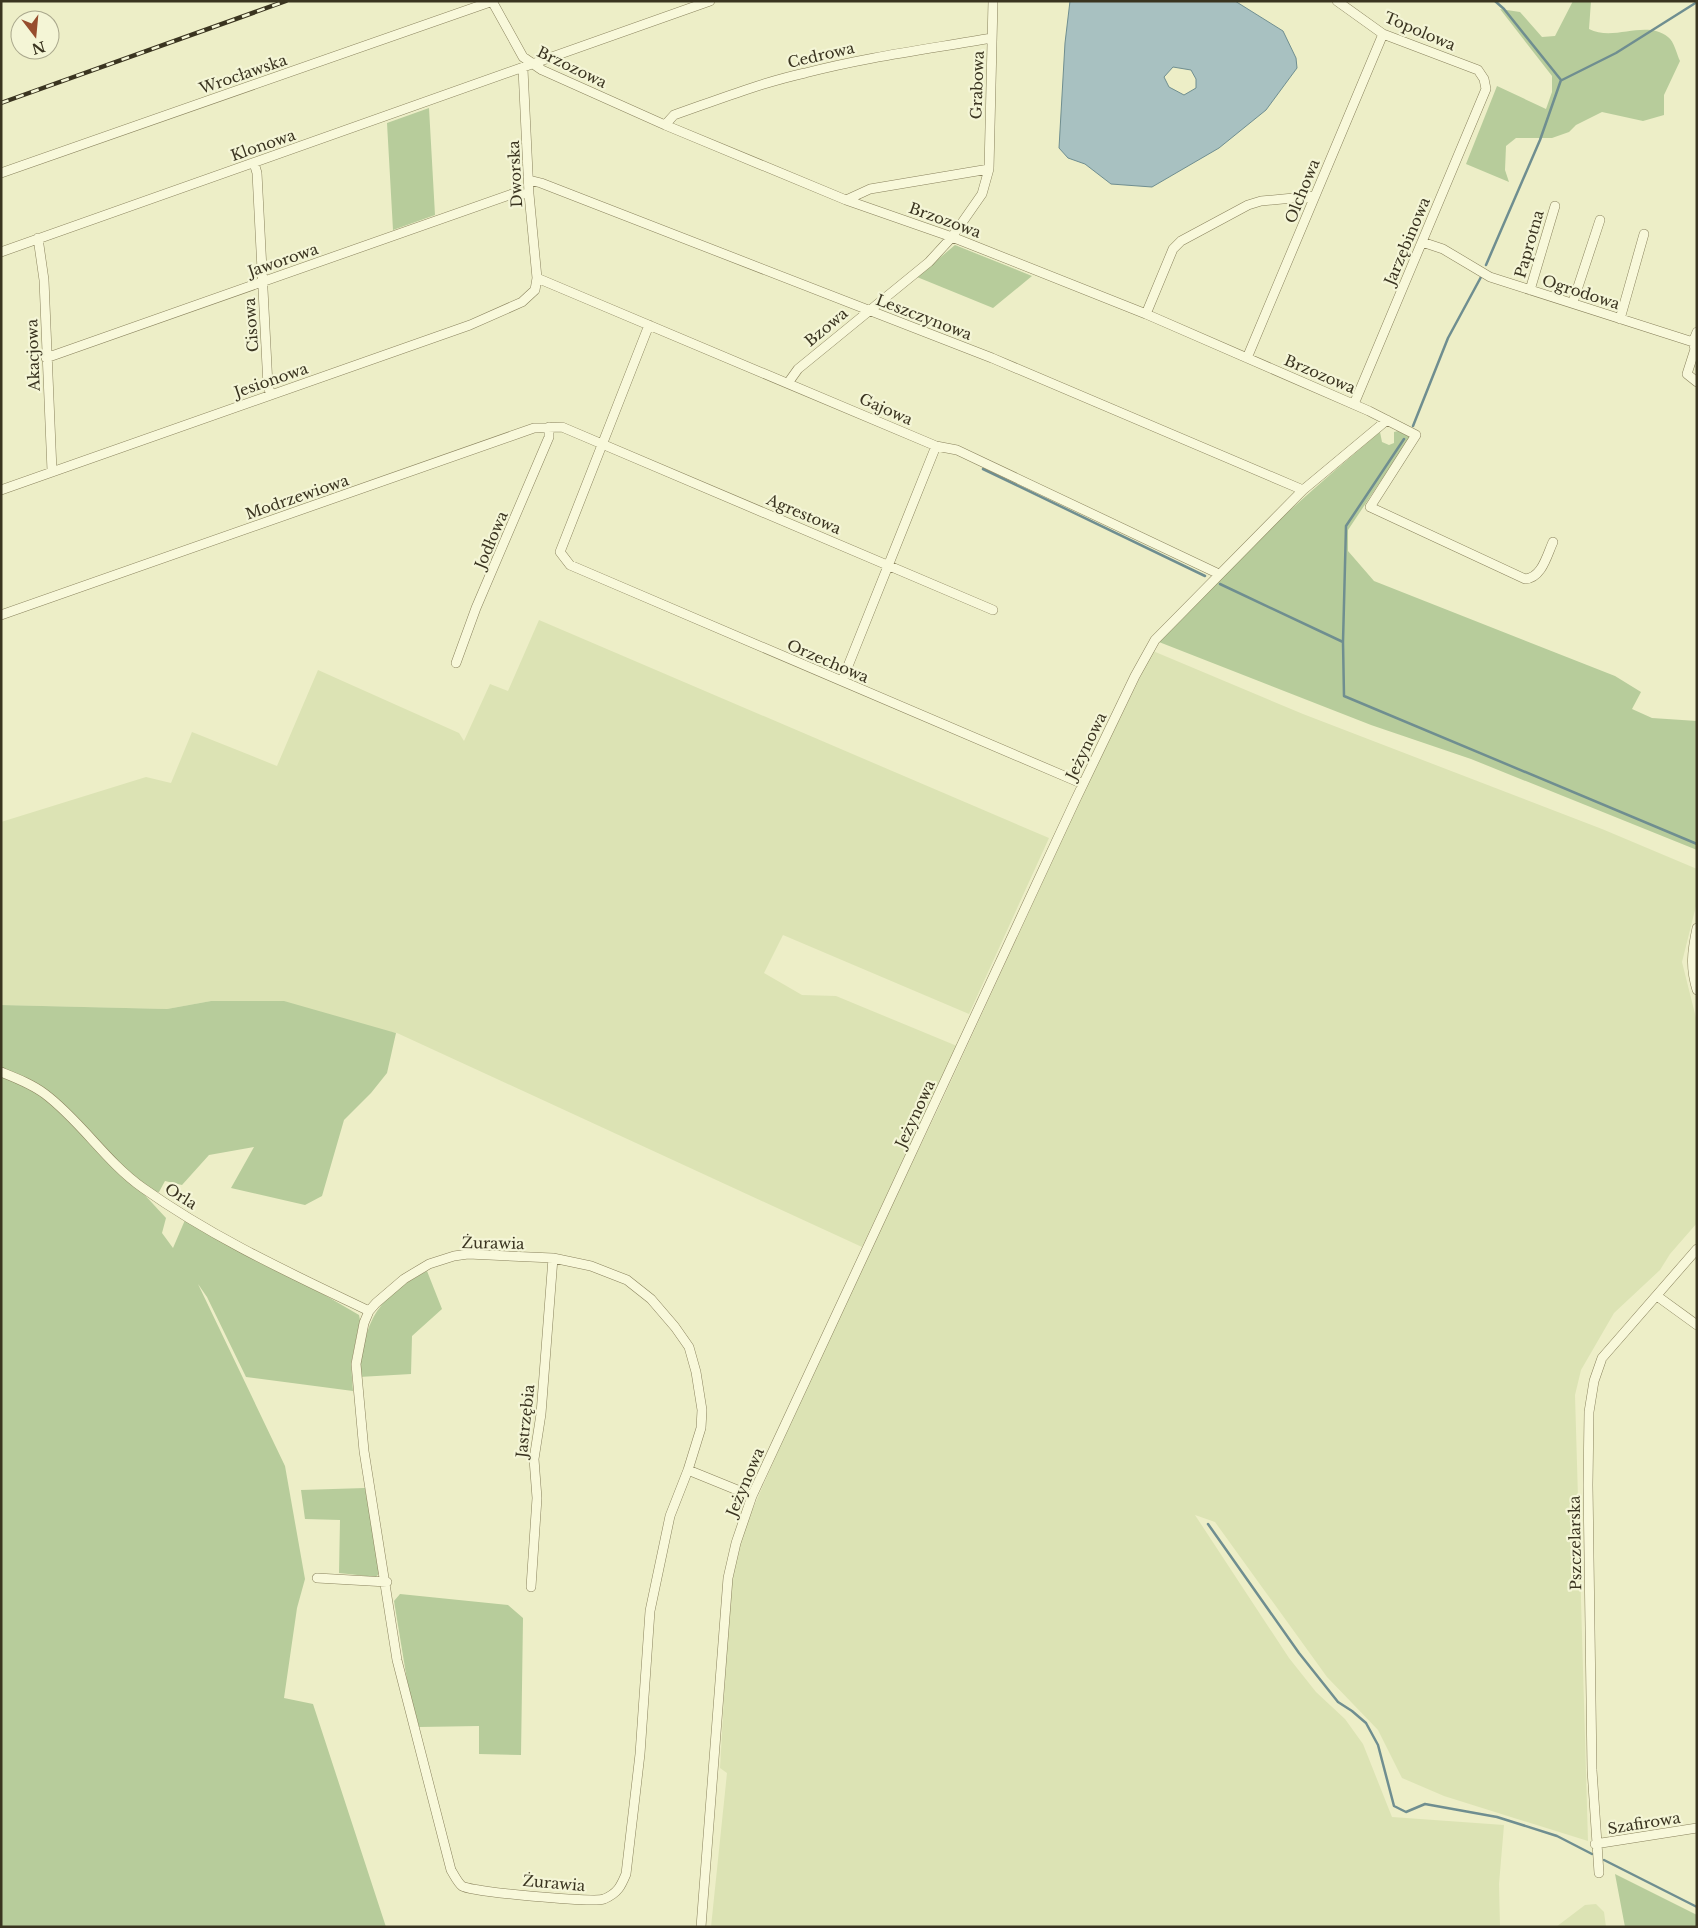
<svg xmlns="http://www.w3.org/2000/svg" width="1698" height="1928" viewBox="0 0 1698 1928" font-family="'Libre Baskerville',serif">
  <rect width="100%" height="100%" fill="#edeec7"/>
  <path fill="#dce3b4" d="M539,620l510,218 -80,176 -186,-79 -19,38 38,22 34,1 121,50 -95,201 -465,-214 -186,-32 -44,8 -166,-4v-183l145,-45 25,6 21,-51 85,34 41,-96 141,63 5,8 26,-57 18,7z
    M1153,651l150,63 299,115 95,40v33l-15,60 15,60v201l-27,31 -10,16 -46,43 -33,57 -6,25 13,446 -144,-45 -42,-18 -24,-48 -51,-53 -112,-155 -20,-7 94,143 27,34 29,27 18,25 29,73 112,8 -5,59 1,43h-789l16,-154 -7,-5 8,-142 5,-60 8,-30 76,-174 122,-255 147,-319z
    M1596,1904l8,8 2,15h-50l29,-22z"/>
  <path fill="#b7cc9b" d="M1573,1h18l-2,28c25,13 56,-10 79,8 6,4 9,18 12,24l-16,34v20l-21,6 -41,-9 -26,13 -7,7 -17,6h-36l-10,8 -1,24 4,12 -43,-18 31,-78 49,23 6,-17v-16l-52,-67 20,3 22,25 13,-1z
    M429,108l6,107 -42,15 -6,-107z
    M955,245l77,31 -39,32 -76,-31z
    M1398,431l12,6 -62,93v21l26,30 241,95 26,16 -9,17 20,9 45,3v129l-226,-91 -100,-34 -212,-83c65,-75 145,-146 221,-210l2,10 7,3 5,-2v-11z
    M211,1001h73l112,32 -9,40 -16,20 -27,27 -22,76 -17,9 -74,-17 23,-41 -45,8 -27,30 -17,-4 -6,11 -18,-1 25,27 -4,15 11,15 12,-28 71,41 67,33 36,21 1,5 -9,44 2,27 -107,-14 -39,-80 -9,-13 87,182 20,113 -8,29 -13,90 29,6 73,223h-385v-922l166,4z
    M427,1271l15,38 -30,27 -1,38 -52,3c6,-56 16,-78 68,-106z
    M365,1488l15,84 -4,5 -37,-4 1,-53 -35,-1 -4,-29z
    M400,1594l108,11 15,13 -2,137 -42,-1v-28l-60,1 -11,-41 -14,-85z
    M1615,1874l82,41v12h-72z"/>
  <path fill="#a8c1c1" stroke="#6f8e90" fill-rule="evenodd" d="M1070,1h165l48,30 13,27 1,10 -31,42 -47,38 -67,39 -41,-3 -26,-20 -17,-6 -9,-10 6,-105zM1173,67l18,3 5,9v9l-12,7 -15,-8 -5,-10z"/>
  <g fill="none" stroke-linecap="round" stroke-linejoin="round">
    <path stroke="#6f8e90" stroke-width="2.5" d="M1562,80l54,-27 81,-51
      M1486,265l54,-125 21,-60 -57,-71 -9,-8
      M1413,426l35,-88 33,-61
      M1404,439l-58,87 -3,116 1,54 353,148
      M983,469l222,107
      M1220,584l123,58
      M1208,1524l91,129 39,49 14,9 14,12 12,22 16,61 12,6 19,-8 72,13 60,19 35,18
      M1604,1860l93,47"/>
    <g stroke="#89825d" stroke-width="10">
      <path id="minor" d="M492,1l31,56 19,13 123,55 181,75 106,37 194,77 223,97 47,24 -46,72 155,72c17,-1 22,-24 28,-37
        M1337,1l46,33 95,36 6,9 2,10 -132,315
        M665,125l9,-10c43,-15 86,-32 131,-42 61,-16 124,-24 187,-35
        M254,163l3,10 11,213 3,9
        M1,173l492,-172
        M529,180l12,3 451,175 311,132
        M846,200l24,-11 119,-20
        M38,238l6,42 8,191
        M1422,242l21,7 47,28 203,65 2,7 -8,25 10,8
        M1,252l709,-251
        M537,278l399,168 21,4 262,124
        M1530,290l25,-84
        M1573,302l27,-82
        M1146,314l27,-65 8,-8 67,-36 13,-4 53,-5
        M1620,319l24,-85
        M649,325l-89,227 10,13 513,219
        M1693,342l4,-10
        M46,358l466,-164h17
        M1247,358l136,-324
        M788,383l10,-14 131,-107 23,-25 30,-43 7,-25 4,-168
        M1,490l469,-165 52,-23 13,-12 2,-12 -8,-84 -6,-125
        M1,615l533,-187 28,-1 431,183
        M456,663l20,-55 73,-171v-10
        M842,681l94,-235
        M1697,928c-5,23 -7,40 0,62
        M1,1072c15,6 31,12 44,22 36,27 61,68 98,94 70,50 149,86 226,123
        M468,1254l85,4 38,8 36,14 24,19 24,28 14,20 7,25 6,38 -1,18 -13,42 -18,46 -20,95 -10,143 -14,120c-5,12 -8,19 -22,25 -10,4 -133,-7 -142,-13 -4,-3 -8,-11 -11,-16l-54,-210 -33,-209 -8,-87 8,-41 5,-12 7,-8 28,-24 25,-15 25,-8z
        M1657,1296l40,29
        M688,1470l64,26
        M317,1578l70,4
        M531,1587l6,-89 -3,-39 7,-45 12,-156
        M1595,1844l102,-16
        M1599,1873l-7,-103 -4,-285 1,-73 5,-31 8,-23 95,-109
        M701,1927l27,-349 8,-35 16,-47 323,-695 60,-125 20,-36 148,-150 84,-70"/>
    </g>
    <use href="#minor" stroke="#f8f8da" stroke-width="9"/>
    <g stroke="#3a3420" stroke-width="4.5">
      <path id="rail" d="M1,103l285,-102"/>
    </g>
    <use href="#rail" stroke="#f4f5d6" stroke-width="2.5" stroke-dasharray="8" stroke-linecap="butt"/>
  </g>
  <g text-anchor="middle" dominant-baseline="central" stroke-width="4.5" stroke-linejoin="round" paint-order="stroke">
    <g font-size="15" fill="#3a3420" stroke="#f4f5d6">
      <text transform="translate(1420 31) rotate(23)">Topolowa</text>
      <text transform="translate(821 55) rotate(-13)">Cedrowa</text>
      <text transform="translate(572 67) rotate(26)">Brzozowa</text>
      <text transform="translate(243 74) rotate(-19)">Wrocławska</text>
      <text transform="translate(977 85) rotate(-88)">Grabowa</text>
      <text transform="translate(263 145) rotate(-19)">Klonowa</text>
      <text transform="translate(515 174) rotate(-93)">Dworska</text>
      <text transform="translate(1302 191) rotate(-68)">Olchowa</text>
      <text transform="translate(945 220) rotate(20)">Brzozowa</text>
      <text transform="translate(1407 241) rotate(-67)">Jarzębinowa</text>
      <text transform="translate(1529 244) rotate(-74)">Paprotna</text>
      <text transform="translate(283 260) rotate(-19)">Jaworowa</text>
      <text transform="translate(1581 292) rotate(18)">Ogrodowa</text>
      <text transform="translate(924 317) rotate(21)">Leszczynowa</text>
      <text transform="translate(251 325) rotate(-94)">Cisowa</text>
      <text transform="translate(826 327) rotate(-40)">Bzowa</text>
      <text transform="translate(33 355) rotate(-92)">Akacjowa</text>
      <text transform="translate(1320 374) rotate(23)">Brzozowa</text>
      <text transform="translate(271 380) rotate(-19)">Jesionowa</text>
      <text transform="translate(886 409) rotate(24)">Gajowa</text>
      <text transform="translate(297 497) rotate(-19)">Modrzewiowa</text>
      <text transform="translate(804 514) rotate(23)">Agrestowa</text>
      <text transform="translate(491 540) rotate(-67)">Jodłowa</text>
      <text transform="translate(828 661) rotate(23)">Orzechowa</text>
      <text transform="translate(1086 746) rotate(-64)">Jeżynowa</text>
      <text transform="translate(915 1114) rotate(-65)">Jeżynowa</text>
      <text transform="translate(181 1196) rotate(32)">Orla</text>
      <text transform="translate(493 1243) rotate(1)">Żurawia</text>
      <text transform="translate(525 1421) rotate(-84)">Jastrzębia</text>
      <text transform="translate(745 1482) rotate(-67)">Jeżynowa</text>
      <text transform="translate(1575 1543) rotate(-91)">Pszczelarska</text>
      <text transform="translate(1644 1823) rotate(-9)">Szafirowa</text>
      <text transform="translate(554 1883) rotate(5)">Żurawia</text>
    </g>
  </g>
  <rect width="1698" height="1928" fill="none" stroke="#3a3420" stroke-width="5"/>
  <g transform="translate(35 35) rotate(164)"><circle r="24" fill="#f4f5d6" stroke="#aaa88d"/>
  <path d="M0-4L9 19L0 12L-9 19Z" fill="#974d2e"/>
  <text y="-8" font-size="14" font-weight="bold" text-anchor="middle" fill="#3a3420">N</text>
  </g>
</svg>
